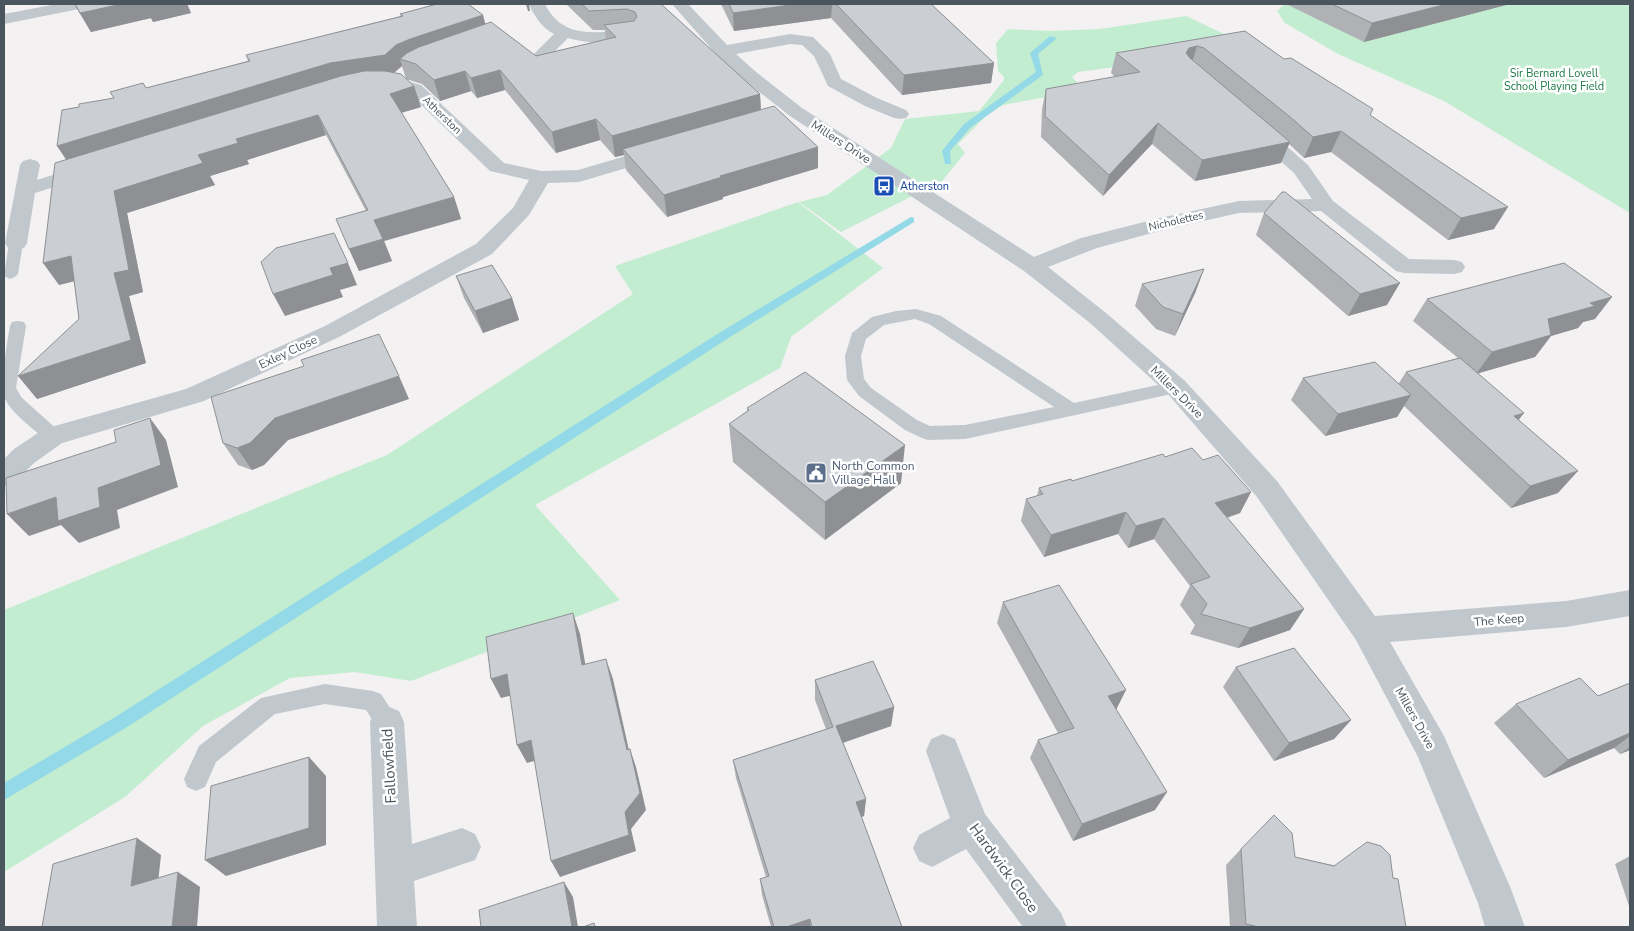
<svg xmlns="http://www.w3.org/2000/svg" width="1634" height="931" viewBox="0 0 1634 931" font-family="'Nunito Sans',sans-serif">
  <rect width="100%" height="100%" fill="#f3f1f1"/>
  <path fill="#c3edd1" d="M1285,4h345v209l-186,-112 -106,-47 -53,-31 -8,-12z
    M1186,16l40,19 -103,31 -45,6 -6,5 13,13 -82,15 -14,8 -31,31 7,9 -23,28 -101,51 -42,-30 28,-7 64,-47 14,-29 74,-8 25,-31v-3l-6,-6 -2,-28 12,-14 42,2 50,-2z
    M798,202l85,66 -92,69 -11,31 -245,137 85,95 -209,81 -56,-9 -65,6 -87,48 -78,71 -121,75v-262l383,-155 246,-161 -18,-28z"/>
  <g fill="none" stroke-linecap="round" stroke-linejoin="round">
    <path fill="#93d9e7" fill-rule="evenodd" d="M1050,36l7,2 -19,16 5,21 -73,53 -20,23 1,13h-6l-3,-13 22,-27 72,-52 -6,-19z
      M911,217l3,1v4l-187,117 -603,390 -120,71v-17l108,-64 607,-386z"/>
    <path fill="#c0c8ce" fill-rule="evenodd" d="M16,239l5,1 2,3 -5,31 -3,3 -5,2 -6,-3 5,-33 2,-3z
      M916,309l25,7 133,87 102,-22 6,2 3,4 -3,4 -6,2 -211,46 -37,1 -6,-2 -17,-8 -46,-34 -12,-16 -2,-24 7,-23 20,-16 24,-6zM915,319l14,5 125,83 -89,18 -35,1 -13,-6 -46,-32 -7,-9 -3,-23 5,-17 18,-14z
      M18,321l6,1 2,4 -10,62 6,10 37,33 3,5 -3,5 -6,2 -6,-2c-13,-12 -34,-26 -42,-42 -5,-13 2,-57 5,-73l2,-4z
      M325,684l48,7 8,3 18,28 -4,8 -8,3 -8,-3 -13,-20 -41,-6 -50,10 -59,48 -11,25 -9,4 -9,-4 -3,-8 15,-33 62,-48z"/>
    <path fill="#c0c8ce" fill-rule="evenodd" d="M57,4h30l-3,3 -5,2 -75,15v-10z
      M529,4h16c18,36 50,28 85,26l6,2 2,3 -2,3c-21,6 -48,6 -68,0l-21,21h-12l-2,-4 21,-21c-13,-7 -19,-17 -25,-30z
      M672,4h16l39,41 63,-11 23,3 17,17 11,25 36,19 29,12 3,4 -3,4 -6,1 -6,-1 -29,-12 -37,-20 -14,-30 -12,-11 -12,-1 -54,10 20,18 46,36 232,149 47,-19 79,-20 79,-17 73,-2 -18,-26 -45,-40 -2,-4 2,-4 7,-2 7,2 45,40 25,36 76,58 45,1 8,2 3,5 -3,5 -8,2 -50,-1 -8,-2 -75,-60 -82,2 -76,17 -66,18 -49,19 58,46 79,68 92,100 98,135 191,-15 64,-11v26l-64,11 -176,15 54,94 67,153 14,38h-40l-7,-24 -60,-146 -62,-117 -99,-143 -90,-104 -77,-70 -66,-52 -234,-155 -46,-36 -27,-25z
      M393,77l28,8 83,78 37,8 37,-1 82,-24 7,2 3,4 -3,4 -88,26 -31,1 -19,32 -37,39 -151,82 -137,65 -142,42 -28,20 -20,20 -10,3v-27l10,-10 30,-20 142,-40 139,-63 151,-82 37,-36 16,-28 -39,-9 -81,-78 -17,-6h-18l-3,-4 3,-4z
      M30,159l7,2 3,4 -3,15 51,-16 7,2 3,4 -3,4 -60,19 -8,50 -3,5 -8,2 -8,-2 -3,-5 15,-78 3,-4z
      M387,706l12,5 5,11 8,122 50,-16 13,6 6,13 -6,13 -61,21 3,46h-40l-7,-205 5,-11z
      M943,734l12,5 30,75 76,99 6,14h-44l-57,-78 -34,18 -13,-6 -6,-13 6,-13 31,-17 -24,-67 5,-12z"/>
  </g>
  <path fill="#afb1b5" d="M74,4h113l4,9 -38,9 -2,-4 -60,14z
    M566,4h95l99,90 1,16 57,37v21l-95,29v2l-56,18 -41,-47 -2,-15 -9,2 -15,-17 -44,13 -51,-63 -28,8 -6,-7 -31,10 -18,-17 -16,-5 -4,-13 -8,7 20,13 7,21 -20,6 53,84 7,22 -77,22 8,20 -33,10 -23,-52 30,-8 -40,-76 -79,25 2,4 -39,12 5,9 -88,28 16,79 -14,4 17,67 -109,36 42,-80 -5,-38 -15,4 7,-125 13,-53 35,-9 32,-10 102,-27 -2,-6 155,-39 -1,-2 85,10 51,32 70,-17 -1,-9h-12z
    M721,4h210l63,59 -3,20 -89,12 -71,-77 -97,13z
    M1286,4h224l-146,38z
    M1245,31l39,28 86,56 124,114 -46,11 -117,-88 -27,6 -15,-14 -8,19 -86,18 -43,-37 -49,52 -62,-59 1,-28 4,-20 69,-12 -4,-4 5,-20z
    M1264,213l123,92 -39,11 -92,-81z
    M456,276l56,22 7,22 -36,13 -19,-35z
    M1142,284l54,7 -21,45 -19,-7 -21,-23z
    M1427,299l168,20 -12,3 -5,6 -27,8 -16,21 -57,16 41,47 39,73 -47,15 -107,-102 -7,11 -72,19 -34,-36 12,-22 96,5 7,-11 52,-14 -45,-37z
    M409,399l-121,41 -24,25 -12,5 -14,-5 -15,-22z
    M747,408l154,75 -76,57 -92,-78 -4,-38 18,-12z
    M1165,457l38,3 48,32 -11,21 -13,5 77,91 -14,21 -52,18 -48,-14 5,-9 -15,-20 10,-19 -36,-47 -26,9 -10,-14 -74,23 -23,-36 5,-22 11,-3 2,-8 33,-7z
    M1003,602l113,108 39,100 -82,31 -43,-83 8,-18 20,-7 -61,-110z
    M1236,667l115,53 -17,19 -60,22 -51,-74z
    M815,680l79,27 -3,19 -48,17 23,56 -2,17 -3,1 41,110h-131l-9,-32 -2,-16 6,-2 -30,-99 -3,-18 93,-31 -11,-29z
    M1630,683v67l-10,4 -6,-6 -70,30 -50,-55 22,-19 82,-8z
    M1241,849l54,8 98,21 13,49h-176l-4,-62z
    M1630,856v53l-15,-45z"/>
  <path fill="#8e9094" d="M122,4h22l7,14 -60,14 -11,-19z
    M144,4h43l4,9 -38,9z
    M526,4h3l1,7h-2z
    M797,4h35l-1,14 -97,13 -1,-18z
    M1447,4h63l-146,38 8,-19z
    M483,15l5,19 -88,25 2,7 -11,9 -320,92 -14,-21 273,-83 66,-18 14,-6z
    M1197,46l-6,20 -5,-13 3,-5z
    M994,63l-3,20 -89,12 2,-20z
    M500,70l5,20 -28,8 -6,-20z
    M465,71l6,20 -31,10 -6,-21z
    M414,86l7,21 -24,7 -7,-20z
    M760,94l1,20 -138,35 1,6 -9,2 -3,-21z
    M318,115l8,20 -79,25 2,4 -39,12 5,9 -88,28 16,79 -14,4 17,67 -109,36 -19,-23 113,-36 -17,-67v-82l122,-52z
    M596,119l4,21 -44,13 -4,-21z
    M1158,123l-6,21 -49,52 6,-21z
    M1341,131l-10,21 -27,6 9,-21z
    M1290,142l-9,21 -86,18 7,-21z
    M818,147v21l-95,29v2l-56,18 -3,-22 56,-19z
    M454,197l7,22 -77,22 8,20 -33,10 -10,-22 25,-29z
    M1508,207l-14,22 -46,11 13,-22z
    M71,256l16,22 -28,7 -16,-22z
    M348,263l9,22 -17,5 3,7 -58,19 -12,-22 57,-26z
    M1204,269l-8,22 -21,45 8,-22z
    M1400,283l-13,22 -39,11 12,-22z
    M1612,297l-17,22 -12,3 -5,6 -27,8 -16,21 -59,17 16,-22 56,-33 42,-16z
    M512,298l7,22 -36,13 -8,-22z
    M399,376l10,23 -121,41 -24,25 -12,5 -15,-22 38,-30z
    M1411,395l-14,22 -72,19 13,-22z
    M1524,413l-17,22 7,-19z
    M150,418l16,22 12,47 -61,23 3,18 -41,15 -18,-18 -32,11 -22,-22 49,-17 42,-9z
    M905,445l-4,38 -76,57v-38z
    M1578,471l-20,22 -47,15 19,-22z
    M1251,492l-11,21 -36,12 11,-22z
    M1126,512l-8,22 -74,23 7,-22z
    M1164,518l-10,21 -26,9 8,-22z
    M1304,609l-14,21 -52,18 12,-20z
    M573,613l7,21 9,51 -7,-20z
    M606,659l7,20 20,89 -6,-18z
    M507,674l10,20 -16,4 -10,-19z
    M1126,690l-10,20 -8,-14z
    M894,707l-3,19 -55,19v-19z
    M1351,720l-17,19 -60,22 15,-18z
    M1630,733v3l-16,12 -70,30 24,-18z
    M531,740l10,19 -14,4 -10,-18z
    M1630,747v3l-10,4z
    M630,749l6,18 10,43 -15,19 5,22 -76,26 -9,-16 74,-49z
    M309,757l17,19v69l-100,31 -21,-16z
    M1167,792l-12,18 -82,31 9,-17z
    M866,799l-2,17 -9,3 1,-17z
    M137,838l24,17 -5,47 -25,-16z
    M178,872l22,15 -3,40h-25z
    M564,882l9,15 5,30h-6z
    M810,919v8h-24z"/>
  <path fill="#cbced3" stroke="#8e9094" d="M75,4h47l-42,9z
    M437,4h31l15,11 -73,24 -14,6 -11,10 -55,8 -273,83 5,-36 17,-3v-3l35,-6 -4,-6 33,-9 3,5 104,-27 -4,-6 157,-39 -3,-2z
    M582,4h79l99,90 -148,42 -16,-17 -44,13 -52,-62 -29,8 -6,-7 -31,9 -18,-16 -16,-5 7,-6 12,-6 72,-25 45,34 80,-19 -12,-12 30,-4 3,-4 -2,-5 -8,-3 -38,2z
    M729,4h68l-64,9z
    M836,4h95l63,59 -90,12z
    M1332,4h115l-75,19z
    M1245,31l39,28 7,-1 82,51 -3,6 138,92 -47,11 -120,-87 -28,6 -24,-21 -85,-68 -7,-2 -8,2 -3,5 4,5 100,84 -88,18 -44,-37 -49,52 -64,-59 1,-27 94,-17 -24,-19z
    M364,71h21l16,3 13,12 -24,8 64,103 -80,23 9,19 -34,10 -13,-30 32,-9 -50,-95 -82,24 2,4 -40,12 5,8 -89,28 15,79 -15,3 17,67 -113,36 61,-57 -8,-63 -28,7 12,-100 286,-87z
    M774,106l44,41 -98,29 2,1 -58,18 -41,-46z
    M1282,192h3l115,91 -40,11 -96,-81z
    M334,233l14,30 -18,5 3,7 -60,19 -12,-32 15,-14z
    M1564,263l48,34 -22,6 5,3 -47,13 3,16 -59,17 -65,-53z
    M492,265l20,33 -37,13 -19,-35z
    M1204,269l-21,45 -20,-7 -21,-23z
    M379,334l20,42 -124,42 -25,25 -13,5 -14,-5 -12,-46 93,-31 -3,-6z
    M1460,358l64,55 -10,3 64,55 -48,15 -124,-114z
    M1375,362l36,33 -73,19 -35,-36z
    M805,372l100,73 -80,57 -96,-78 20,-14 -2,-2z
    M150,418l11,47 -63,23 2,19 -42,14 -2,-24 -49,17 -1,-36 110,-36 -2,-12z
    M1192,448l11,12 15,-5 33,37 -36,11 89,106 -54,19 -49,-14 6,-10 -16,-20 19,-7 -46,-59 -28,8 -10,-14 -75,23 -25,-36 17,-5 -4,-6 32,-9 1,2 91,-27 2,3z
    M1059,585l67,105 -18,6 59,96 -85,32 -44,-84 36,-12 -71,-126z
    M573,613l9,52 24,-6 21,91 3,-1 10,44 -15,19 4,23 -78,26 -20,-121 -14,5 -10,-71 -16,5 -5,-42z
    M1294,648l57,72 -62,23 -53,-76z
    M873,661l21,46 -58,19 30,73 -10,3 46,125h-90l-2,-8 -24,8h-12l-14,-48 9,-3 -36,-116 100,-33 -18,-47z
    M1580,678l18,18 32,-13v50l-62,27 -52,-56z
    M309,757v71l-104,32 6,-74z
    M1274,815l18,18 3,24 39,9 33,-24 14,4 9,9 3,23 5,1 8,48h-147l-13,-3 -5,-75z
    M137,838l-6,48 47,-14 -6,55h-130l11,-63z
    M564,882l8,45h-91l-2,-17z
    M594,923l1,4h-12z"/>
  <defs>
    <g id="bus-square" transform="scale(1.125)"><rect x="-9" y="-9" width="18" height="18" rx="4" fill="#1a4fb4" stroke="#fff"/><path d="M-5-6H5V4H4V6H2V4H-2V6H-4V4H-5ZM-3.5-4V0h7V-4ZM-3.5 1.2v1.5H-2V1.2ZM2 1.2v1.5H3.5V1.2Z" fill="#fff"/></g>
    <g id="civic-square" transform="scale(1.125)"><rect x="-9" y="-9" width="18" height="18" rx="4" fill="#5c6f8a" stroke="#fff"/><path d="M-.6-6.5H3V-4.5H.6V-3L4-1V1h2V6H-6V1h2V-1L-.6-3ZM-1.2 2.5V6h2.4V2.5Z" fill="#fff"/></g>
  </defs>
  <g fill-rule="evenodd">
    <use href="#bus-square" x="884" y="186"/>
    <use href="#civic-square" x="816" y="473"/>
  </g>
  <g text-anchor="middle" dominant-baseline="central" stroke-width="5" stroke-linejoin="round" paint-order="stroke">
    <g font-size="11" fill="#1d7b48" stroke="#fff">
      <text x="1554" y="73">Sir Bernard Lovell<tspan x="1554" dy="13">School Playing Field</tspan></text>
    </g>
    <g font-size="11" fill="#4a555d" stroke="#fff">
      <text transform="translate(442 115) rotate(44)">Atherston</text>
      <text transform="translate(1176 221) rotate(-13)">Nicholettes</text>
    </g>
    <g font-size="11" fill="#164399" stroke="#fff" text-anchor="start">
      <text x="900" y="186">Atherston</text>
    </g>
    <g font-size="12" fill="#4a555d" stroke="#fff">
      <text transform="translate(841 142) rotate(33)">Millers Drive</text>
      <text transform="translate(288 352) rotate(-25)">Exley Close</text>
      <text transform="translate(1177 392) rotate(45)">Millers Drive</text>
      <text transform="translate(1499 620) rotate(-5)">The Keep</text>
      <text transform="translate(1415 718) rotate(61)">Millers Drive</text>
    </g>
    <g font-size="12" fill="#4e5e75" stroke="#fff" text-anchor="start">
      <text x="832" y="466">North Common<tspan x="832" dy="14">Village Hall</tspan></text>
    </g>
    <g font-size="15" fill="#4a555d" stroke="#fff">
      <text transform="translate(389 766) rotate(-93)">Fallowfield</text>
      <text transform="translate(1004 868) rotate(54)">Hardwick Close</text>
    </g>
  </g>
  <rect width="1634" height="931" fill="none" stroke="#4a555d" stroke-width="10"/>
</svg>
